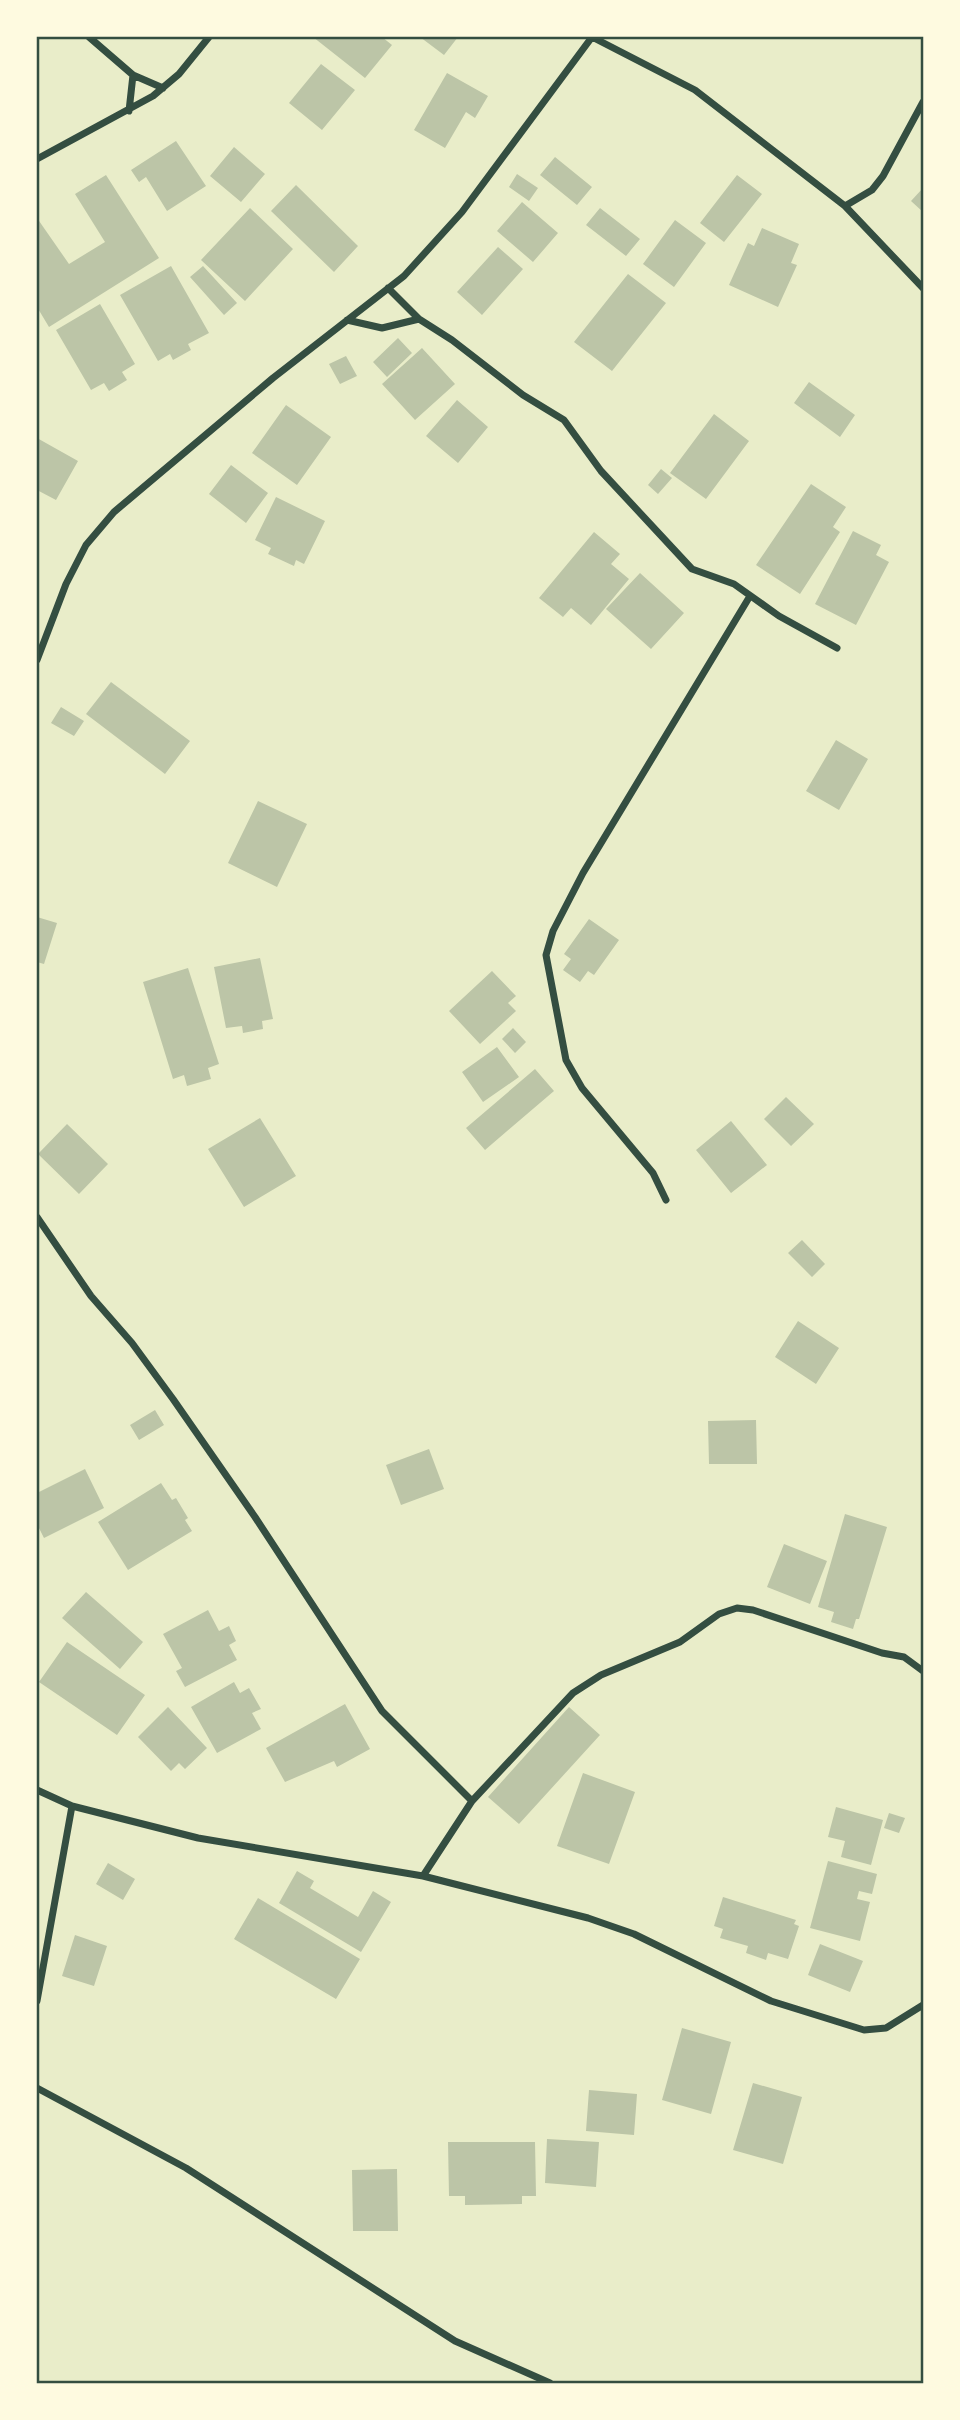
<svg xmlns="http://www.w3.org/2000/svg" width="960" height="2420" viewBox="0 0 960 2420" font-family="'Crimson Pro',serif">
  <rect width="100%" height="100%" fill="#e9edc9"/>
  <path fill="#bcc5a7" d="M313,37h69l10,8 -27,33z
    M420,37h38l-14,18z
    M321,64l34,26 -33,40 -33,-27z
    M447,73l41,23 -13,22 -9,-6 -21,36 -31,-18z
    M176,141l30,45 -39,25 -21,-34 -7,5 -8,-12z
    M234,147l31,27 -24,28 -31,-26z
    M555,157l37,30 -15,18 -37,-30z
    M517,174l21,14 -9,13 -20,-14z
    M106,175l53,83 -110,69 -12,-20v-89l32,46 36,-22 -30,-48z
    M737,175l25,19 -38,48 -24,-19z
    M296,185l62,61 -24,26 -63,-61z
    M923,188v24l-12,-11z
    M522,202l36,31 -25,29 -36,-31z
    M250,208l43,41 -48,52 -44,-41z
    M600,208l40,31 -14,17 -40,-31z
    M675,220l31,23 -32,44 -31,-23z
    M762,228l37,16 -8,19 6,2 -19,42 -49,-22 19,-42 6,3z
    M498,247l25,22 -41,46 -25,-23z
    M171,266l38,67 -21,11 3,6 -18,10 -3,-6 -12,7 -38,-66z
    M203,266l34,37 -13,12 -34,-38z
    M628,274l38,29 -54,68 -38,-29z
    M100,304l35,60 -13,8 5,8 -18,11 -5,-8 -13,7 -35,-60z
    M398,338l14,15 -25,24 -14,-15z
    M422,348l33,36 -40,36 -33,-36z
    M346,356l11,20 -17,8 -11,-20z
    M809,382l46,33 -15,22 -46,-34z
    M457,400l31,27 -30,36 -32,-27z
    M286,405l45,32 -34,48 -45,-32z
    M714,414l35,27 -43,58 -36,-26z
    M37,438l41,23 -22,39 -19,-10z
    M231,465l37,28 -22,30 -37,-29z
    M661,469l11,9 -14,16 -10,-9z
    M811,484l35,23 -13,20 7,5 -40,62 -44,-29z
    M276,497l49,24 -21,43 -8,-4 -2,6 -26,-12 3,-6 -16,-8z
    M853,531l28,14 -5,10 13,7 -33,63 -41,-21z
    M594,532l26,22 -9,10 18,15 -38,46 -20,-17 -8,9 -24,-19z
    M640,573l44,40 -33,36 -45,-40z
    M111,682l79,59 -25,33 -79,-60z
    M61,707l23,14 -10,15 -23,-13z
    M836,740l32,19 -29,51 -33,-19z
    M258,801l49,23 -30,63 -49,-24z
    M37,917l20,6 -13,41 -7,-2z
    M589,919l30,21 -25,35 -6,-4 -8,11 -17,-12 8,-11 -7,-5z
    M260,958l13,61 -11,2 1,8 -20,4 -1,-7 -16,2 -12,-61z
    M188,968l31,96 -11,4 3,11 -24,7 -3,-11 -11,4 -30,-97z
    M492,971l24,25 -8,7 8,8 -36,33 -31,-33z
    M513,1028l13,14 -11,11 -13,-14z
    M497,1047l22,30 -36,25 -21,-30z
    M535,1069l19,22 -69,59 -19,-22z
    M786,1097l28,27 -23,22 -27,-27z
    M260,1118l36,58 -52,31 -36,-58z
    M731,1121l36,44 -36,28 -35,-43z
    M67,1124l41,40 -29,30 -41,-40z
    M802,1240l23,24 -13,13 -24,-24z
    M798,1321l41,27 -23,36 -41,-27z
    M155,1410l9,15 -25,15 -9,-15z
    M756,1420l1,44h-48l-1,-43z
    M429,1449l15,40 -43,16 -15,-40z
    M85,1469l19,39 -60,30 -7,-14v-31z
    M161,1483l11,17 4,-2 12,20 -3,2 7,11 -64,39 -30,-48z
    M845,1514l42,13 -28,92h-3l-3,10 -22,-7 3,-10 -16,-5z
    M784,1544l43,17 -17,43 -43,-17z
    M86,1592l57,50 -23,27 -58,-51z
    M208,1610l11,21 10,-5 7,15 -7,4 8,15 -52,27 -9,-16 6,-3 -19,-34z
    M67,1642l78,53 -28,40 -78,-53z
    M234,1682l6,11 9,-5 12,21 -9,4 9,16 -44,24 -26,-46z
    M345,1704l25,45 -33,18 -3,-6 -49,21 -19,-34z
    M168,1707l39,41 -22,21 -6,-6 -8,8 -33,-34z
    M569,1707l31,28 -81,89 -31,-27z
    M583,1773l52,19 -26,72 -52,-18z
    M836,1807l47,13 -12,45 -30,-8 4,-16 -17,-4z
    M889,1813l16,5 -6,15 -15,-5z
    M828,1861l49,13 -5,20 -13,-3 -2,8 13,3 -10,39 -50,-13z
    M108,1863l27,16 -12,21 -27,-16z
    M297,1871l17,10 -4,7 48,29 15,-26 18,11 -30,50 -82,-49z
    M723,1897l73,23 -2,4 5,2 -11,33 -20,-6 -2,7 -20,-7 2,-7 -28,-8 3,-9 -9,-3z
    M258,1898l102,61 -24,40 -102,-60z
    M75,1935l32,11 -13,40 -32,-10z
    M820,1944l43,17 -13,31 -42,-17z
    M682,2028l49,14 -20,72 -49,-14z
    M753,2083l49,14 -19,67 -50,-14z
    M589,2090l48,4 -3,41 -48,-4z
    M547,2139l52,3 -3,45 -51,-4z
    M448,2142h87l1,54h-14v8l-57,1v-9h-16z
    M397,2169l1,62h-45l-1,-61z"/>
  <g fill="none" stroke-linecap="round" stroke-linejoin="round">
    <path stroke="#344e41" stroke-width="7" d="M89,37l44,38 30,13
      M592,37l103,53 150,116 78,82
      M129,111l4,-36
      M37,159l116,-63 26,-22 30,-37
      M845,206l27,-16 11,-14 40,-74
      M388,288l31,31 33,21 71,55 41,25 37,51 91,98 42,15 45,32 58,32
      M347,320l35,8 37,-9
      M37,660l29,-76 20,-39 28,-33 159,-134 131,-102 58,-64 130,-175
      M666,1200l-13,-27 -71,-85 -16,-28 -20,-105 7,-24 30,-58 167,-277
      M37,1217l54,79 41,47 41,56 82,118 127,194 90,90
      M37,1790l35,16 126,32 225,38 165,42 46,16 137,67 93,29 22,-2 37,-23
      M423,1876l49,-75 101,-108 28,-18 79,-33 39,-28 18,-6 16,2 129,43 22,4 19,14
      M37,2001l35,-195
      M37,2088l149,80 269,173 95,42"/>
  </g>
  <rect width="960" height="2420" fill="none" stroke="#fefae0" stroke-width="77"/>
  <rect x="38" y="38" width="884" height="2344" fill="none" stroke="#344e41" stroke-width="2.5"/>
</svg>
